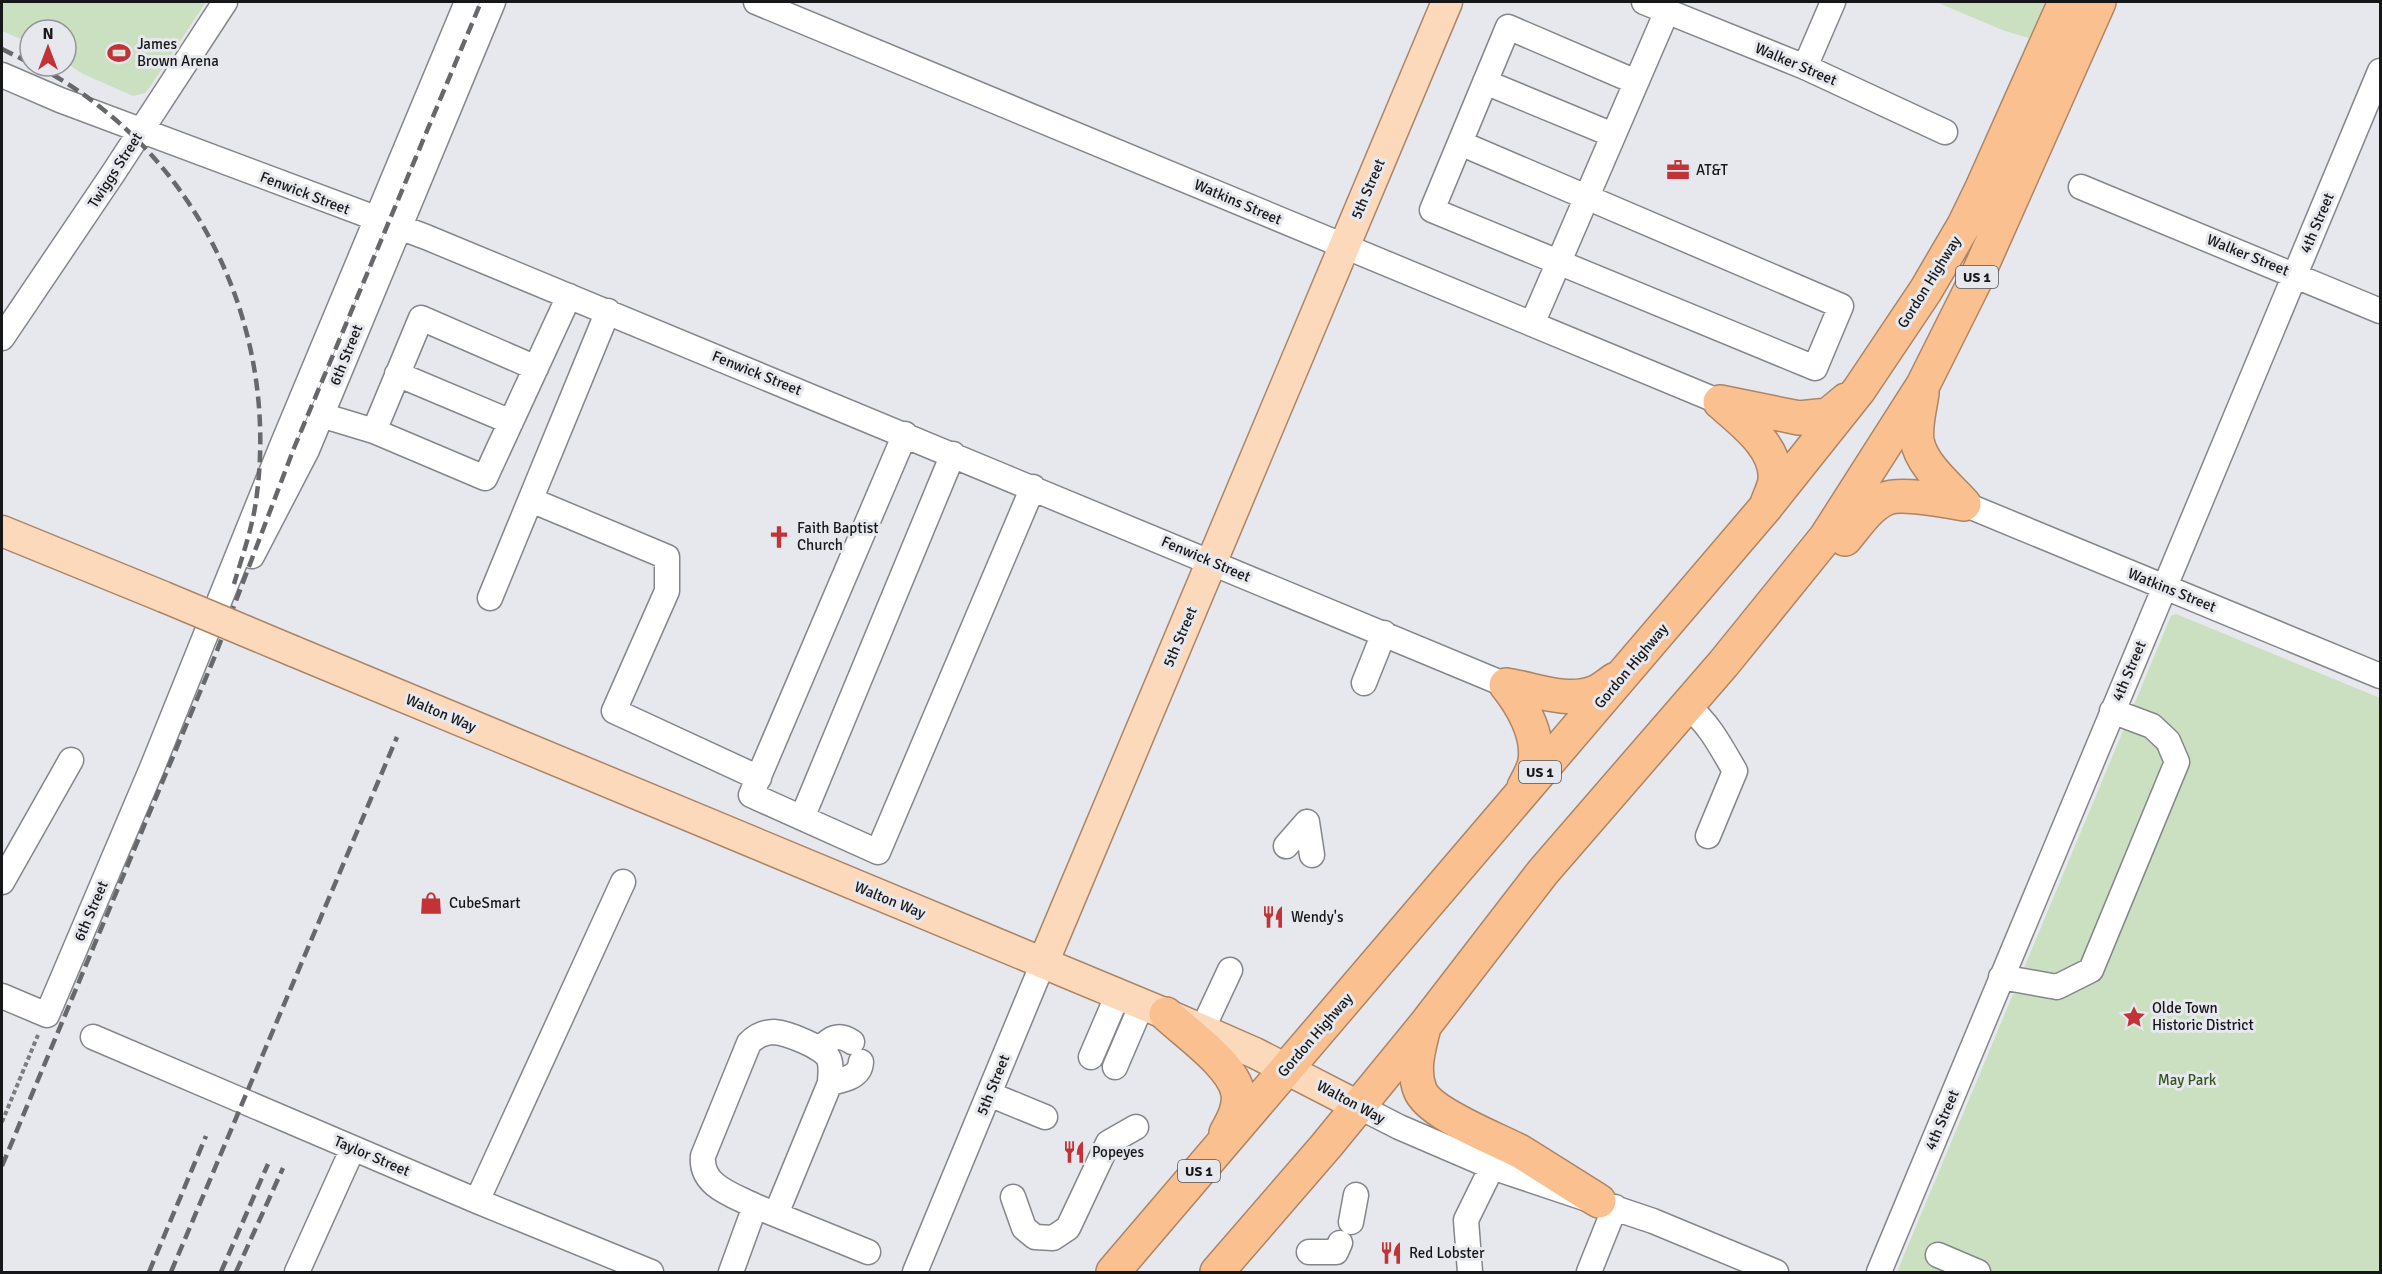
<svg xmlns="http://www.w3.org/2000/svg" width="2382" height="1274" viewBox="0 0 2382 1274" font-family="Signika,sans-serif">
  <rect width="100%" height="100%" fill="#e6e8ee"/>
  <path fill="#cbe0c0" d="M2,2h204l-56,85 -5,6 -12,3 -50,-22 -17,-11v-33h-36v13l-28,-12z
    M1936,2h109l-16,36 -24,-7z
    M2176,614l204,84v574h-483l274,-656z"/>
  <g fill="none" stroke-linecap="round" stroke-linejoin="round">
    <g stroke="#84868b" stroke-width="27">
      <path id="minor" d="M756,2l964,400
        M1644,2l161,65 140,65
        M1805,67l28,-65
        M2,75l58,25 366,137 1080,448
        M1485,82l128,53
        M1460,143l381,163 -26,62 -383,-158 76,-183 128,55
        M2081,187l299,124
        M1532,324l135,-313
        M2,338l112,-166 111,-170
        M397,374l114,48
        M321,415l53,16 111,47 84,-182
        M374,431l47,-113 115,50
        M905,434l-154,361 127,57 155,-365
        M531,500l136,57v34l-53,120 145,67
        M1964,504l416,172
        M252,556l55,-106 186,-448
        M490,598l118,-287
        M1364,683l20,-50
        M1687,706c22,17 34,41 48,65l-27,65
        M802,818l151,-364
        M1307,822l5,33
        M1286,846l21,-24
        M2,882l69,-122
        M2001,977l56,10 34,-17 86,-208 -9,-21 -16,-15 -40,-15
        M2,996l45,19 105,-247 129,-320 186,-446
        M1202,1030l28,-60
        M93,1037l384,164 174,71
        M819,1049c11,-10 19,-17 33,-7
        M1091,1057l27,-63
        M1115,1067l27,-63
        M830,1083c12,-3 30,-5 31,-21
        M989,1094l56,23
        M1358,1106l41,21 93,40 161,54 123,51
        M1013,1197l11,31 11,9 18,1 15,-10 40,-85 28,-16
        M477,1201l146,-319
        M755,1206c-22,-11 -55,-20 -52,-50l46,-113c7,-7 15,-11 25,-11 13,1 50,15 55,27 3,8 1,17 1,24l-54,131
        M1351,1222l5,-27
        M1309,1252h27l4,-9
        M1938,1255l40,17
        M297,1272l56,-124
        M731,1272l24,-66 113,46
        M915,1272l128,-309
        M1470,1272l-4,-52 26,-53
        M1589,1272l26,-65
        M1879,1272l501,-1201"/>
    </g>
    <g stroke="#ab8566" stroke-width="33">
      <path id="major" d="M2,531l162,66
        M293,651l873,363 89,39 103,53
        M1043,963l404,-961"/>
    </g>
    <g stroke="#ab8566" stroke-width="36">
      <path id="highway" d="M1922,393c-2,15 -7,32 -5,47 4,25 31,46 47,64
        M1720,402l79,16 29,-3 18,-15
        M1720,402c21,19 58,45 55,78 -1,9 -7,19 -9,27
        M1845,539c12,-14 23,-32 40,-40 14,-7 62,2 79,5
        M1506,685c28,4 62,19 90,7 7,-3 13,-9 20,-13
        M1506,685c16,20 33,49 29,76 -1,8 -7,18 -11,26
        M1166,1014c20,19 67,51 72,79 2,15 -5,27 -12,40
        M1424,1027c-5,21 -12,42 -4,63 9,24 77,49 101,62 26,16 52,33 78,49
        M1113,1272l652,-764 94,-118 67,-100 38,-65 18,-37 83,-186
        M1217,1272l109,-126 99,-121 118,-153 181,-209 102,-126 97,-152 52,-104 124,-279"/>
    </g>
    <path stroke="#7c7d81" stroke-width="4" stroke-dasharray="4.5 3" stroke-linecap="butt" d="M2,1122l36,-87"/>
    <use href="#minor" stroke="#fff" stroke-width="24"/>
    <use href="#major" stroke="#fdd9bc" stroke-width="30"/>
    <use href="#highway" stroke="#fbc08f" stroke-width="33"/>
    <path stroke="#67686c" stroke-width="4.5" stroke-dasharray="12 6" stroke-linecap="butt" d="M2,49l28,14
      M37,66c158,83 244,259 219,435 -4,28 -14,56 -22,83
      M2,1166l213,-510 79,-208 187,-446
      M149,1272l57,-136
      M171,1272l226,-535
      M221,1272l47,-108
      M236,1272l47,-104"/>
    <g stroke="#ab8566" stroke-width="33" stroke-linecap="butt">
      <path id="major-bridge" d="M164,597l129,54"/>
    </g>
    <use href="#major-bridge" stroke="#fdd9bc" stroke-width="30"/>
  </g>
  <defs>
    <g id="stadium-bare" transform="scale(1.8)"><path d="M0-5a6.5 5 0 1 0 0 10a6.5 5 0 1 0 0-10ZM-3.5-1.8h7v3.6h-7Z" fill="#c23337" stroke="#e6e8ee" stroke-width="2.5" paint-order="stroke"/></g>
    <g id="office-bare" transform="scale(1.8)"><path d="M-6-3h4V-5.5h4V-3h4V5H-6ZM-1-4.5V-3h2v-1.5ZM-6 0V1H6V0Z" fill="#c23337" stroke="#e6e8ee" stroke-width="2.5" paint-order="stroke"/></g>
    <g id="church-bare" transform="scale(1.8)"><path d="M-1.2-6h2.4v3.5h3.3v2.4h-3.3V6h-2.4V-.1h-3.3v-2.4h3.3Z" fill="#c23337" stroke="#e6e8ee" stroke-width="2.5" paint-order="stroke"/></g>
    <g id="shop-bare" transform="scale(1.8)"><path d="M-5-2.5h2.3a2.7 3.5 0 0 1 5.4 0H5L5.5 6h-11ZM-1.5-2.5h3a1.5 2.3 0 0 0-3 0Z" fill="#c23337" stroke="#e6e8ee" stroke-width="2.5" paint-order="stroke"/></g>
    <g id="restaurant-bare" transform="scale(1.8)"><path d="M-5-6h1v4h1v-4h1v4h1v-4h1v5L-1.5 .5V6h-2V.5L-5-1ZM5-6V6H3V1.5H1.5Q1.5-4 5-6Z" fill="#c23337" stroke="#e6e8ee" stroke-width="2.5" paint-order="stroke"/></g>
    <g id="sight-bare" transform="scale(1.8)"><path d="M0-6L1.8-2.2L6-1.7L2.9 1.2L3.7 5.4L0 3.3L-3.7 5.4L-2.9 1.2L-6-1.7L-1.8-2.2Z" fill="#c23337" stroke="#e6e8ee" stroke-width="2.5" paint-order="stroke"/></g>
  </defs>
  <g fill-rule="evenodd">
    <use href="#stadium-bare" x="119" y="53"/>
    <use href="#office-bare" x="1678" y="170"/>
    <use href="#church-bare" x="779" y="537"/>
    <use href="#shop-bare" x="431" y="903"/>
    <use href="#restaurant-bare" x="1273" y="917"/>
    <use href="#sight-bare" x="2134" y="1017"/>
    <use href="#restaurant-bare" x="1074" y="1152"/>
    <use href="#restaurant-bare" x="1391" y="1253"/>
  </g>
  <g text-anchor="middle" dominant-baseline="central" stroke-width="6" stroke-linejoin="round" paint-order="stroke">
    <g fill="#e6e8ee" stroke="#545659" stroke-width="1.5">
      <rect x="1956" y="266" width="42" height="22" rx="4.5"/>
      <rect x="1519" y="761" width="42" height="22" rx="4.5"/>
      <rect x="1178" y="1160" width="42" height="22" rx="4.5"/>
    </g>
    <g font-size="14" font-weight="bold" fill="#161719">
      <text x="1977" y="277">US 1</text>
      <text x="1540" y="772">US 1</text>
      <text x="1199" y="1171">US 1</text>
    </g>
    <g font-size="15" fill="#161719" stroke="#e6e8ee" text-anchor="start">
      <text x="137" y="44">James<tspan x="137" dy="17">Brown Arena</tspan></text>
      <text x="1696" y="170">AT&amp;T</text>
      <text x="797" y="528">Faith Baptist<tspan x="797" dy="17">Church</tspan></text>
      <text x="449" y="903">CubeSmart</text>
      <text x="1291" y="917">Wendy's</text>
      <text x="2152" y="1008">Olde Town<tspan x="2152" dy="17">Historic District</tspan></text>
      <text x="1092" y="1152">Popeyes</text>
      <text x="1409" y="1253">Red Lobster</text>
    </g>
    <g font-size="15" fill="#161719" stroke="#e6e8ee">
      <text transform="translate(1796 64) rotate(23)">Walker Street</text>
      <text transform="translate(115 170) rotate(-57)">Twiggs Street</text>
      <text transform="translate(1368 189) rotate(-67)">5th Street</text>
      <text transform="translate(305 193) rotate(21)">Fenwick Street</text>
      <text transform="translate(1238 202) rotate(23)">Watkins Street</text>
      <text transform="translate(2317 223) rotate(-67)">4th Street</text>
      <text transform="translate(2248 255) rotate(22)">Walker Street</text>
      <text transform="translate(1929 282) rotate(-58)">Gordon Highway</text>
      <text transform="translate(346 355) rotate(-68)">6th Street</text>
      <text transform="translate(757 373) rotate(22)">Fenwick Street</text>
      <text transform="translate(1206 559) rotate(23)">Fenwick Street</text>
      <text transform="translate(2172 590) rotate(22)">Watkins Street</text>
      <text transform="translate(1180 637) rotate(-67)">5th Street</text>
      <text transform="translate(1631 666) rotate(-50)">Gordon Highway</text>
      <text transform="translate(2129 671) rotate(-67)">4th Street</text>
      <text transform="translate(441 713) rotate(23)">Walton Way</text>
      <text transform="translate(890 900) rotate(22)">Walton Way</text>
      <text transform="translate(91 911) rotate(-67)">6th Street</text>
      <text transform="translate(1315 1035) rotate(-49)">Gordon Highway</text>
      <text transform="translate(993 1085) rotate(-68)">5th Street</text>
      <text transform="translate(1351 1102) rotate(28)">Walton Way</text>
      <text transform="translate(1942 1120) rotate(-67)">4th Street</text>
      <text transform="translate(372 1156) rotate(23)">Taylor Street</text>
    </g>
    <g font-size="15" fill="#315618" stroke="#e6e8ee">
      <text x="2187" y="1080">May Park</text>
    </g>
  </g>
  <rect width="2382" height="1274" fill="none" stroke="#161719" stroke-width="6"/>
  <g transform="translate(48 48)"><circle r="28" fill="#e6e8ee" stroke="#939499" stroke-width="1.5"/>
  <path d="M0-4.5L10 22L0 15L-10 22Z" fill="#c23337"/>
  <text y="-9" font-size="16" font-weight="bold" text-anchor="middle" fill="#161719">N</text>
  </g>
</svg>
